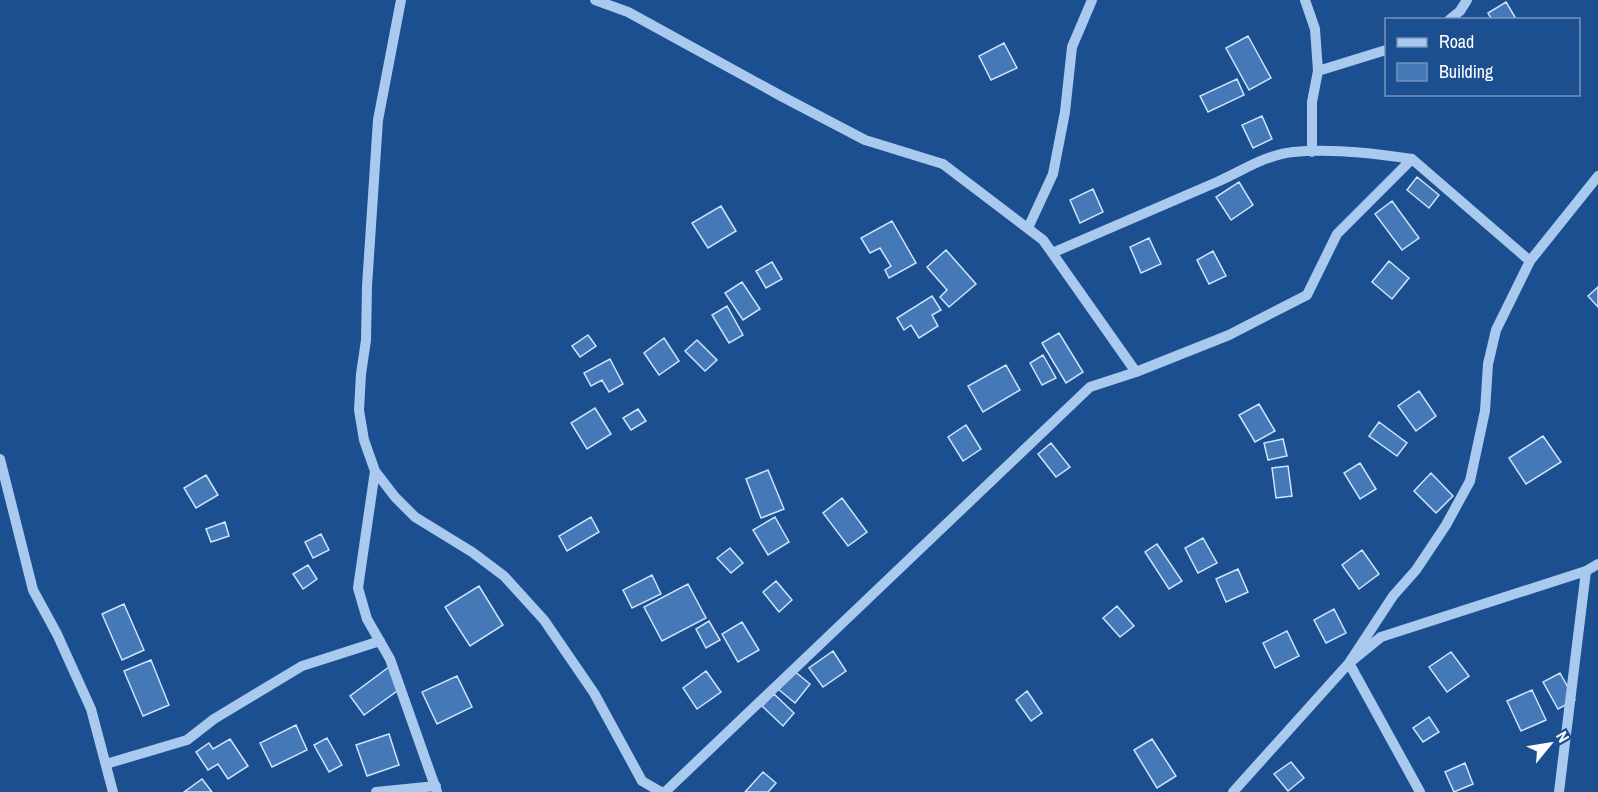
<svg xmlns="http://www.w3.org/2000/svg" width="1598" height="792" viewBox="0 0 1598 792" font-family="'Archivo Narrow',sans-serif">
  <rect width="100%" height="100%" fill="#1b4f8f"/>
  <path fill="#4478b7" stroke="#cfe3fa" stroke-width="1.5" d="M1506,2l9,15 -4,3h-19l-4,-7z
    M1248,36l23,42 -22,12 -23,-42z
    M1004,43l13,25 -26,12 -12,-24z
    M1237,79l7,16 -36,17 -8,-16z
    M1262,116l10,23 -19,9 -11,-23z
    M1417,177l22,18 -10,13 -22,-18z
    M1239,182l14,23 -22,15 -15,-23z
    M1093,189l10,23 -23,11 -10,-23z
    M1392,201l27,37 -17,12 -27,-36z
    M721,206l15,25 -28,17 -16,-25z
    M892,221l24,42 -27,15 -4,-8 6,-4 -11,-18 -10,5 -9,-15z
    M1149,238l12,26 -20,9 -11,-26z
    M946,250l30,34 -27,23 -9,-10 7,-7 -20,-23z
    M1213,251l13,25 -17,8 -12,-24z
    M1389,261l20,17 -17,21 -20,-17z
    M772,262l10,17 -16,9 -10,-17z
    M742,282l18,27 -17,11 -18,-27z
    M1598,287v20l-10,-11z
    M932,296l9,14 -9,5 6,11 -19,12 -8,-13 -7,5 -7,-12z
    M727,306l16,29 -14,8 -17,-28z
    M1059,333l24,39 -17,11 -24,-40z
    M588,335l8,11 -16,11 -8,-11z
    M664,338l15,23 -20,14 -15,-22z
    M697,340l20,20 -12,11 -20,-20z
    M1043,355l13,23 -14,7 -12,-22z
    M610,359l13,25 -14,8 -7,-12 -11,6 -7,-13z
    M1006,365l14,25 -37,22 -15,-26z
    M1419,391l17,25 -20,15 -18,-25z
    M1259,404l16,27 -20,11 -16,-27z
    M595,408l16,26 -24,15 -16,-26z
    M638,409l8,12 -15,9 -8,-12z
    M1379,422l28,21 -10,13 -28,-20z
    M966,425l15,24 -18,12 -15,-24z
    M1543,436l18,26 -35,22 -17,-26z
    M1283,439l4,17 -19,4 -4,-17z
    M1051,443l19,24 -14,10 -18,-23z
    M1360,463l16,26 -16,10 -16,-26z
    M1288,466l4,30 -16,2 -4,-30z
    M768,470l16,39 -23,9 -15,-39z
    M1431,473l22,23 -17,17 -22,-22z
    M206,475l12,20 -22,13 -12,-20z
    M842,498l25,34 -19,14 -25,-33z
    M591,517l8,15 -32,19 -8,-15z
    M775,517l14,25 -21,13 -15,-25z
    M225,522l4,14 -18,6 -5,-13z
    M321,534l8,16 -16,8 -8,-16z
    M1203,538l14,25 -19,10 -13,-25z
    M1157,544l25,37 -13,8 -24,-37z
    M730,548l13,15 -12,10 -14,-15z
    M1362,550l17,24 -20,15 -17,-24z
    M308,565l9,14 -14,10 -10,-15z
    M1238,569l10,23 -22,10 -10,-23z
    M652,575l9,19 -29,14 -9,-18z
    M776,581l16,19 -13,12 -16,-20z
    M688,584l18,34 -44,23 -18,-34z
    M479,586l24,39 -33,21 -25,-39z
    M124,604l20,46 -22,10 -20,-46z
    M1117,606l17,20 -14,11 -17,-19z
    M1334,609l12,24 -20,10 -12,-23z
    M709,621l11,19 -14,8 -10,-19z
    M742,622l17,28 -21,12 -16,-28z
    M1287,631l12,25 -24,12 -12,-25z
    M833,651l13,20 -23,16 -14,-19z
    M1451,652l18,24 -22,16 -18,-25z
    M151,660l18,45 -26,11 -19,-45z
    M389,667l15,19 -40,29 -14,-19z
    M793,670l17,14 -15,19 -17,-14z
    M706,671l15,21 -24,17 -14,-21z
    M1560,673l15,27 -17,9 -15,-27z
    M457,676l15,31 -35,17 -15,-32z
    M1532,690l14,30 -25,11 -14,-30z
    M1027,691l15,22 -11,8 -15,-21z
    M774,694l20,19 -11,13 -21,-20z
    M1429,717l10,15 -16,10 -10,-14z
    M296,725l11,25 -35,17 -12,-24z
    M389,734l10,31 -32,11 -11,-31z
    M327,738l15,27 -13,7 -15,-27z
    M230,739l18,27 -20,13 -10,-15 -10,6 -12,-18 13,-9 4,6z
    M1152,739l24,37 -19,12 -23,-38z
    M1291,762l13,16 -16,13 -14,-17z
    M1465,763l8,21 -19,8 -9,-20z
    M763,772l13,11 -8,9h-23z
    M202,779l10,13h-28z"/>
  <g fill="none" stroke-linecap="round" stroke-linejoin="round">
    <path stroke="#a9c9ee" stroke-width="10" d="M401,0l-23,120 -11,166 -1,54 -5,34 -2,36 5,30 11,31 20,26 20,20 57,35 32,24 40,44 50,73 48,88 19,11
      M595,0l33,12 153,84 84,44 78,24 100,76 93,132
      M1305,0l10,29 3,42 -6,31v50
      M1449,20l11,-9 7,-11
      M1318,71l68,-21
      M1028,228l25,-54 12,-62 7,-65 20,-47
      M1052,253c55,-24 110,-47 165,-71 25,-11 48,-27 76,-30 39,-4 81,1 119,7
      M0,459l33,131 24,44 34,75 22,83
      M375,471l-17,117 9,31 23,40 47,133
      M106,764l81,-24 27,-21 88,-53 78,-25
      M376,792l60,-6
      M665,792l425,-405 46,-15 93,-37 78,-40 30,-61 75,-75 118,102 68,-85
      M1233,792l116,-129 32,-26 205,-66 12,-7
      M1420,792l-71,-129 44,-67 23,-26 30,-45 24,-44 15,-70 3,-47 8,-34 34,-69
      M1559,792l27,-221"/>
  </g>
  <rect x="1385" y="18" width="195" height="78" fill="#1b4f8f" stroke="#7695bc" stroke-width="1.5"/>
  <rect x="1397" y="38" width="30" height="9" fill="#a9c9ee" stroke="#7695bc" stroke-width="1.5"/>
  <text x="1439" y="48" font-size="18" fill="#ffffff">Road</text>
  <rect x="1397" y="63" width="30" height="18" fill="#4478b7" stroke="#7695bc" stroke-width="1.5"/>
  <text x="1439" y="78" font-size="18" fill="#ffffff">Building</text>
  <g transform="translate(1550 744) rotate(60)" stroke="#1b4f8f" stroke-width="4.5" paint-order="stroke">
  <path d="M0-4.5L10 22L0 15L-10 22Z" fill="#ffffff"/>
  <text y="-9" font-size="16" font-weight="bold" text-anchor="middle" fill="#ffffff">N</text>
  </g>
</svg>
